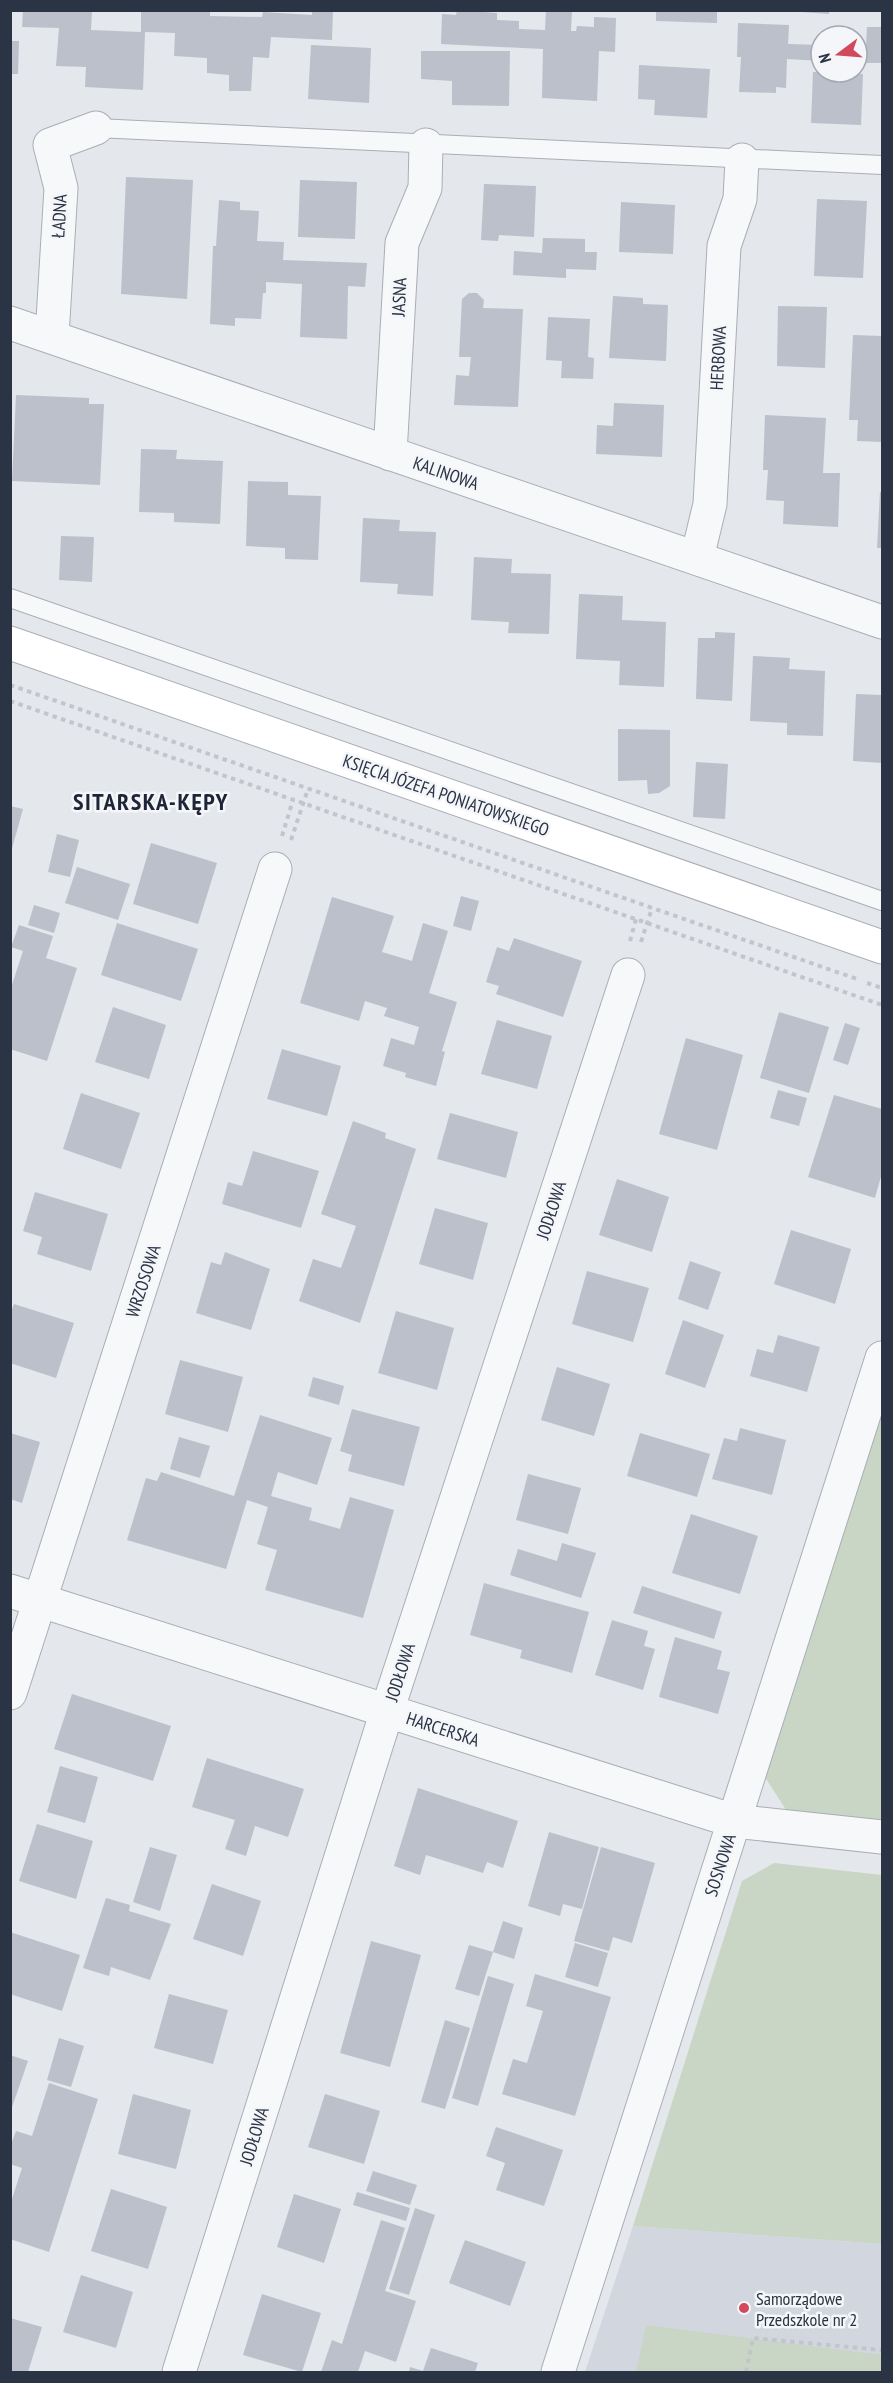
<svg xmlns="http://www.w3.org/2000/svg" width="893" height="2383" viewBox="0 0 893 2383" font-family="'PT Sans Narrow',sans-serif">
  <rect width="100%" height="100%" fill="#e4e7ec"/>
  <path fill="#d2d6de" d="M633,2226l249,18v128h-297z"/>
  <path fill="#c9d6c5" d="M882,1406v417l-94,-10 -25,-39z
    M774,1863l108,12v369l-249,-18 109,-345z
    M646,2325l236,30v17h-246z"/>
  <path fill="#bbc0ca" d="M23,10h69l-1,20 50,2v-22h69v6l52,1 1,-5 49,3v-5h21l-1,30 -61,-3 -2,21 -16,-1 -2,34h-22v-16l-22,-2v-15l-33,-2 1,-23 -30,-1 -2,58 -58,-3 1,-20 -30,-1 3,-38 -37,-1z
    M457,10l40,3v7l22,1v8l26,1 1,-20h26l-1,21h5l1,-5 17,1v-10l22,1 -1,34 -16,-1 -2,50 -55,-3 1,-49 -102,-5 1,-30 14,1z
    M656,10h61v13l-61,-2z
    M801,10h28v4l-28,-2z
    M738,23l51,2 -1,19 33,1v16l-34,-2 -1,29 -10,-1v6l-37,-1 2,-35h-4z
    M867,27h15v36h-17z
    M10,41h9l-1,33h-8z
    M311,45l60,3 -2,55 -61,-4z
    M421,51h89l-1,55 -57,-1v-24l-31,-2z
    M639,65l71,4 -3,49 -53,-3 1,-15 -17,-1z
    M813,72l50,2 -2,51 -50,-2z
    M126,177l67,3 -6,119 -66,-5z
    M300,180l57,2 -2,57 -57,-2z
    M484,184l52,2 -2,51 -35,-2 -1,6 -17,-1z
    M817,199l50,2 -4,77 -49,-2z
    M219,200l21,2v8l19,1 -2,30 27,1 -1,18 84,3 -2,24 -17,-1 -1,53 -47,-2 2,-53 -36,-2v11h-3l-2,26 -26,-1v8l-25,-2 3,-78h3z
    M621,202l54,3 -2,49 -54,-2z
    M543,238l42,1v13h12l-1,18 -30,-1v9l-53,-3 1,-24 28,2z
    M469,293h8l7,7 -1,8 40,1 -5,98 -64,-2 2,-30 13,1 2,-19h-12l3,-58z
    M613,296l30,2v6l25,1 -2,56 -57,-3z
    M778,306l49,1 -2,61 -48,-2z
    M548,317l42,2 -2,38 6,1 -1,21 -32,-1 1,-17 -16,-1z
    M853,335l29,1v106l-25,-1 1,-21h-9z
    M16,395l73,3v6h15l-4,81 -88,-4z
    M614,403l50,2 -2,52 -66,-3 1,-29 16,1z
    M765,415l61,3 -3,55h17l-2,54 -55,-3 1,-23 -18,-1 2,-30h-5z
    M141,449l36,1 -1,9 47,2 -3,63 -46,-2v-9l-35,-1z
    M248,481l40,1v13l33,1 -3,64 -33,-1v-11l-39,-2z
    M880,492h2v56h-5z
    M363,518l37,2 -1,11 37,1 -3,64 -36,-2 1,-10 -38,-2z
    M61,536l33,1 -2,45 -33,-2z
    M474,557l38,2 -1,14 40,1 -2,60 -41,-1 1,-11 -38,-2z
    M579,594l44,2 -1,24 44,2 -2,65 -45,-2 1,-24 -44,-2z
    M715,632l20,1 -3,68 -36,-2 2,-61h17z
    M753,656l37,2 -1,11 36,2 -2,65 -36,-1v-12l-37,-2z
    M856,694l26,1v68l-29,-2z
    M618,729l52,1v56l-11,7 -11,1 -1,-14 -29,1z
    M696,762l32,2 -3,55 -32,-2z
    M10,806l13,3 -12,43h-1z
    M57,834l22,6 -9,37 -22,-5z
    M151,843l66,20 -19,61 -65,-20z
    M77,867l53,17 -12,36 -53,-17z
    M461,896l18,5 -8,30 -18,-5z
    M332,897l62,19 -12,36 30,9 11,-38 25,8 -19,62 28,9 -15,49 3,1 -9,34 -31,-9 1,-4 -23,-7 8,-28 23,7 5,-18 -35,-11 3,-8 -22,-7 -6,20 -59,-18z
    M34,905l26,8 -6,20 -26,-8z
    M117,923l81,26 -17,52 -80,-26z
    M19,925l34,11 -7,22 31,10 -30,93 -37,-12v-58l13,-40 -12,-4z
    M514,938l68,23 -19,56 -67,-23 3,-8 -13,-4 11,-35 12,4z
    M113,1007l53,18 -17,54 -54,-17z
    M779,1012l50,15 -20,66 -49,-15z
    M497,1020l55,16 -15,53 -56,-15z
    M845,1023l15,5 -12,37 -15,-5z
    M686,1038l57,17 -26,95 -58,-16z
    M282,1049l59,17 -14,50 -60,-17z
    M778,1090l29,8 -8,28 -29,-8z
    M81,1093l59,20 -19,56 -58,-20z
    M834,1095l48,14v64l-7,25 -67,-21z
    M450,1113l68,19 -12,46 -69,-19z
    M353,1121l33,12 -1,5 31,11 -56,174 -61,-22 14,-42 28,9 15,-42 -35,-12z
    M253,1151l66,20 -18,57 -79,-24 6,-22 14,4z
    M617,1179l52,18 -17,55 -53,-17z
    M35,1192l73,22 -17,57 -54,-17 5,-17 -19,-6z
    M435,1208l53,15 -15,57 -54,-16z
    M791,1230l60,19 -16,55 -61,-20z
    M225,1252l45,17 -19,61 -55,-17 15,-51 10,3z
    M690,1261l31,11 -13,38 -30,-11z
    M587,1271l62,17 -16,54 -61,-18z
    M14,1304l60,19 -18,55 -46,-15v-48z
    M396,1311l58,17 -17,62 -59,-17z
    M683,1320l41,15 -19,53 -40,-14z
    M778,1335l42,12 -13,45 -57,-16 7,-27 16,4z
    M180,1360l63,17 -15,55 -63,-18z
    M557,1367l53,17 -16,52 -53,-16z
    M313,1377l31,9 -5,19 -31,-9z
    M352,1409l68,18 -16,59 -56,-15 4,-16 -12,-4z
    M260,1415l72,23 -15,47 -39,-13 -7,24 41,12 -3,12 31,9 10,-32 44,13 -31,108 -98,-28 12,-40 -20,-6 11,-37 -21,-7 -21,69 -99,-29 19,-62 11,3 4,-9 73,24z
    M740,1428l46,12 -14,55 -60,-16 12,-41 13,3z
    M10,1433l30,9 -18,61 -12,-4z
    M640,1433l70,21 -13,43 -70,-21z
    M179,1437l31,9 -10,32 -30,-9z
    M528,1474l53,14 -13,46 -52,-14z
    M691,1514l67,22 -18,58 -68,-21z
    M562,1543l34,10 -15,45 -71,-23 8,-26 39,12z
    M484,1583l105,29 -17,61 -52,-15 2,-8 -52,-15z
    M642,1586l80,26 -8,27 -81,-26z
    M612,1620l36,11 -4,15 11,3 -12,41 -48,-15z
    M675,1637l47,14 -5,18 13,3 -12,42 -59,-17z
    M72,1694l99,32 -18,55 -99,-32z
    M207,1758l97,31 -16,48 -33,-11 -9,30 -21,-7 10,-29 -43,-13z
    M60,1766l38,11 -13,46 -38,-11z
    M418,1788l100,33 -15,47 -16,-6 -4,11 -57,-18 -6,20 -26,-9z
    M37,1824l56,17 -17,58 -57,-18z
    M549,1832l50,15 -17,62 -19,-5 -3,12 -32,-10z
    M150,1847l27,8 -17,56 -27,-9z
    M601,1847l54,16 -23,80 -19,-6 -4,14 -35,-10z
    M212,1884l49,17 -18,55 -50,-17z
    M106,1898l24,7 -1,6 42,13 -21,56 -39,-13 -2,9 -26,-8z
    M503,1921l20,7 -9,31 -21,-7z
    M10,1932l70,23 -18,56 -52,-17z
    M371,1941l50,14 -31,112 -50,-14z
    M575,1943l33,10 -10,34 -33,-10z
    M469,1945l24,7 -14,44 -24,-7z
    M535,1974l76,23 -36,119 -73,-22 11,-35 14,4 16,-52 -17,-5z
    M488,1976l26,8 -36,122 -26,-8z
    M169,1994l59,16 -15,54 -59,-16z
    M445,2020l25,8 -25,81 -24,-7z
    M59,2038l25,8 -13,41 -24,-7z
    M10,2055l18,6 -17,49h-1z
    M49,2083l49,16 -49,153 -39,-13v-34l12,-37 -12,-4v-17l6,-16 16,5z
    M133,2094l58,16 -15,59 -58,-15z
    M325,2094l55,17 -16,53 -56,-17z
    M496,2127l67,23 -19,56 -48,-16 9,-27 -19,-7z
    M373,2171l44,14 -7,20 -44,-14z
    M111,2189l56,18 -19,62 -57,-18z
    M357,2192l53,16 -4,13 -53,-16z
    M294,2194l47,15 -17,54 -47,-16z
    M415,2208l20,7 -26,80 -20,-6z
    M381,2220l24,8 -20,63 31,10 -20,61 -31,-11 -7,21h-37l11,-32 10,4z
    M465,2240l61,22 -16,44 -61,-23z
    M81,2275l52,17 -17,56 -53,-16z
    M262,2294l59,19 -19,59 -59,-17z
    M10,2318l32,9 -14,45h-18z
    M431,2348l47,15 -3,9h-66l1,-5 13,4z"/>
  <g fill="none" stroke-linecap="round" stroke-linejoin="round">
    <g stroke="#a9aeb7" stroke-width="20">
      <path id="lane" d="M96,128l786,37
        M10,598l872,303"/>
    </g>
    <g stroke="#a9aeb7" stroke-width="35">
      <path id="street" d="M10,323l872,299
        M52,336l9,-148 -11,-43 46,-17
        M390,454l12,-211 23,-55 1,-43
        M697,558l13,-54 14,-258 16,-47 2,-39
        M10,1591l724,230 148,16
        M10,1693l265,-824
        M179,2372l208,-661 241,-736
        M558,2372l324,-1014"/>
    </g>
    <g stroke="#a9aeb7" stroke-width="35">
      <path id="secondary" d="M10,643l872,304"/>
    </g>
    <path stroke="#c2c5cb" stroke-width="4" stroke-dasharray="4.5 4.5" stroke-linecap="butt" d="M10,685l847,294
      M10,701l872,304
      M282,836l11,-36
      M291,840l17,-51
      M630,941l6,-22
      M641,942l11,-34
      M867,983l15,5
      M746,2372l7,-34 129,12"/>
    <use href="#lane" stroke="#f7f8fa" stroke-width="18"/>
    <use href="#street" stroke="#f7f8fa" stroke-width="33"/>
    <use href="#secondary" stroke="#fff" stroke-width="33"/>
  </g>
  <circle fill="#d1495b" stroke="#f4f6f9" stroke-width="2" cx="744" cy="2308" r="6"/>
  <g text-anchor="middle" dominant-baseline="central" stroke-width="5" stroke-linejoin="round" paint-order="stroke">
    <g font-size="18" fill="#2b3445" stroke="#f4f6f9">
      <text transform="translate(59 216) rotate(-87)">ŁADNA</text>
      <text transform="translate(399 297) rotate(-87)">JASNA</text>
      <text transform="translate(718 358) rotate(-87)">HERBOWA</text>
      <text transform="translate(446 473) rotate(19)">KALINOWA</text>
      <text transform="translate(446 795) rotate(19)">KSIĘCIA JÓZEFA PONIATOWSKIEGO</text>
      <text transform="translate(551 1210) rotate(-72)">JODŁOWA</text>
      <text transform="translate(143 1281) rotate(-72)">WRZOSOWA</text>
      <text transform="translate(400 1672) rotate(-72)">JODŁOWA</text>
      <text transform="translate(443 1729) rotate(18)">HARCERSKA</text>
      <text transform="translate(720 1865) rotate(-72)">SOSNOWA</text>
      <text transform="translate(254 2136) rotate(-73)">JODŁOWA</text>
    </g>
    <g font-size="18" fill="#2b3445" stroke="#f4f6f9" text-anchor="start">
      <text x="756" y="2298">Samorządowe<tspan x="756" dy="21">Przedszkole nr 2</tspan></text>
    </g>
    <g font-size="24" font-weight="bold" letter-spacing="1.5" fill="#1d2536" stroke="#f4f6f9">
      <text x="151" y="801">SITARSKA-KĘPY</text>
    </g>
  </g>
  <rect width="893" height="2383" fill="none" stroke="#2b3445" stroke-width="24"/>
  <g transform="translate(839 54) rotate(254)"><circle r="28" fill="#f4f6f9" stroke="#a4a8b1" stroke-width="1.5"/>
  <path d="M0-4.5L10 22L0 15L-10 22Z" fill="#d1495b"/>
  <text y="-9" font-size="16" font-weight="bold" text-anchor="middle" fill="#2b3445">N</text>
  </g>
</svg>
